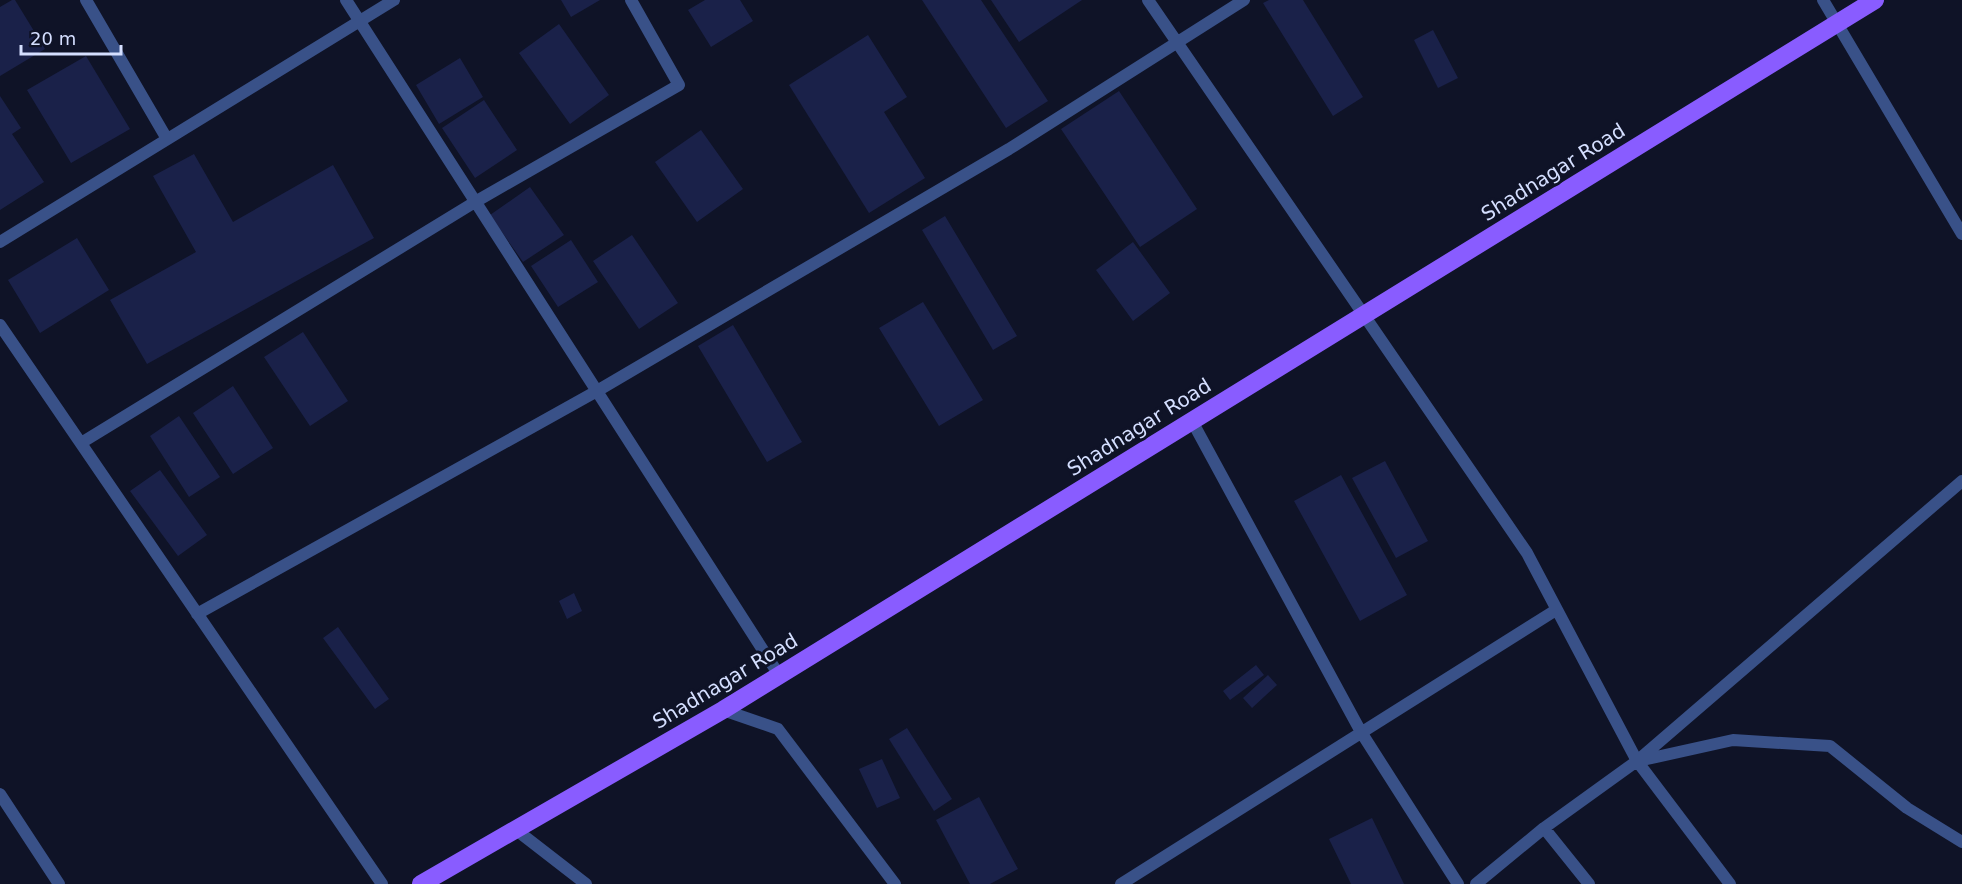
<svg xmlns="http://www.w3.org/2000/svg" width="1962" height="884" viewBox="0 0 1962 884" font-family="'DejaVu Sans',sans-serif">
  <rect width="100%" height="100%" fill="#0f1327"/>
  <path fill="#1a2149" d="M12,0h3l30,49 -45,27v-69z
    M561,0h39l-29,17z
    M705,0h35l13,21 -42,26 -23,-37z
    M922,0h59l67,101 -42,27z
    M991,0h91l-63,42z
    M1269,0h34l60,97 -30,19 -70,-113z
    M559,24l50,71 -39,29 -51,-71z
    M1433,30l25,48 -20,10 -24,-48z
    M868,35l39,62 -23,15 41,66 -56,35 -80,-128z
    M86,56l44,73 -59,34 -44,-73z
    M460,58l23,39 -44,27 -23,-39z
    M1119,91l78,118 -57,38 -79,-118z
    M0,96l21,32 -9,6 32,48 -44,28z
    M484,100l33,50 -42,28 -33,-50z
    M701,130l42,59 -46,33 -42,-60z
    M194,154l39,68 100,-57 41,73 -227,126 -37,-64 86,-48 -43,-76z
    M530,187l34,48 -41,27 -33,-47z
    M945,216l72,120 -24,14 -71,-120z
    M632,235l46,68 -39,26 -46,-68z
    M77,238l32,52 -69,43 -32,-53z
    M571,240l27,42 -40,25 -27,-41z
    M1133,242l37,51 -37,28 -37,-51z
    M923,302l60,98 -44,26 -60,-98z
    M733,325l69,117 -35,20 -69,-116z
    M303,332l45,69 -38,25 -46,-69z
    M233,386l40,62 -40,26 -40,-61z
    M179,416l41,61 -31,20 -39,-61z
    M1385,461l43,80 -32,17 -44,-80z
    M160,470l47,65 -29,21 -48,-65z
    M1341,475l66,120 -47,26 -66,-120z
    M574,593l8,18 -15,8 -8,-18z
    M338,627l51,72 -14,10 -52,-71z
    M1256,665l8,10 -34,25 -7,-9z
    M1268,675l9,10 -25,23 -9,-10z
    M907,728l45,71 -18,12 -45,-72z
    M882,759l18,39 -23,10 -18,-39z
    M979,797l39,72 -28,15h-20l-34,-64z
    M1372,818l32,66h-53l-22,-45z"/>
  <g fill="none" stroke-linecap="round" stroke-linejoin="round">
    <path stroke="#395188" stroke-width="12" d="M86,0l81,139
      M346,0l433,675
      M1148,0l379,553 110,208 93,123
      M1823,0l139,234
      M0,242l394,-242
      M0,325l382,559
      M1192,421l169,311 97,152
      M81,443l394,-241 204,-117 -48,-85
      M197,614l400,-223 412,-242 235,-149
      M723,710l55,19 117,155
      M1638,761l95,-21 97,6 77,62 55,34
      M0,794l59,90
      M1544,828l45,56
      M515,829l71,55
      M1121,884l435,-274
      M1476,884l68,-56 93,-67 325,-280"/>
    <path stroke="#895cff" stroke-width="18" d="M421,884l302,-174 1152,-710"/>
  </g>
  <g text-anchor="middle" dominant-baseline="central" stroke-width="6" stroke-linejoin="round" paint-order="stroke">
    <g font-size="20" fill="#d5dfff" stroke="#0f1327">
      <text transform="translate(1553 172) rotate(-32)">Shadnagar Road</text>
      <text transform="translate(1139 427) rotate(-32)">Shadnagar Road</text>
      <text transform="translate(725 681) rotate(-31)">Shadnagar Road</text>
    </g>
  </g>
  <path d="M21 45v9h100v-9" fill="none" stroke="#d5dfff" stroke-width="3"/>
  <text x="30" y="45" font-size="18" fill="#d5dfff" stroke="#0f1327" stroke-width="4.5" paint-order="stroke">20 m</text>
</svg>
